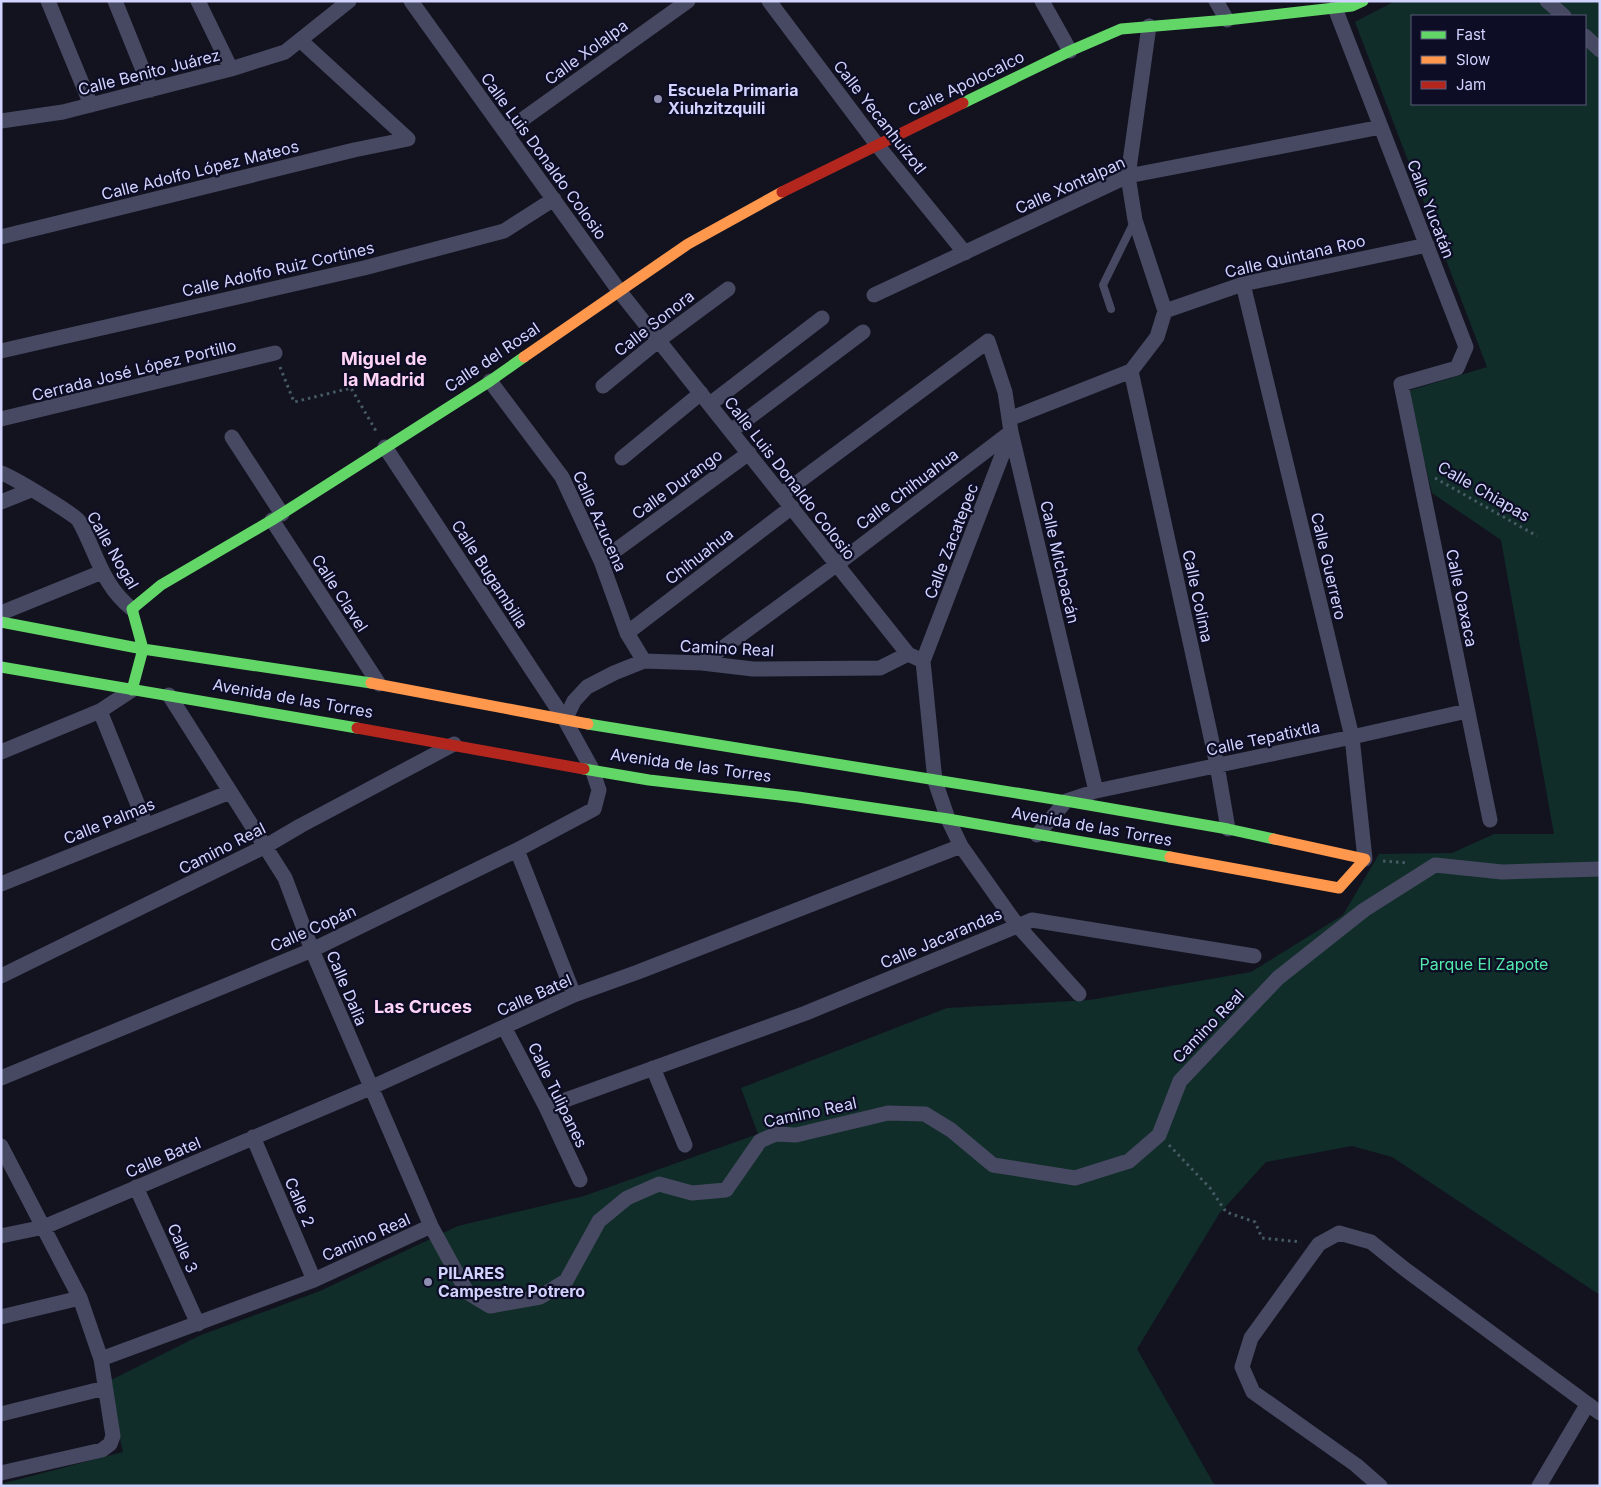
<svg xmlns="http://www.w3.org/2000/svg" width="1601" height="1487" viewBox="0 0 1601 1487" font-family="Inter,sans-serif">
  <rect width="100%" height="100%" fill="#131320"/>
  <path fill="#102d29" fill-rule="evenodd" d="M1395,1h205v1294l-208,-138 -40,-11 -86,16 -47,52 -82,135 78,137h-1214v-2l122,-32 -16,-70 94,-47 119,-44 138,-65 126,-30 174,-62 -17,-46 206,-80 143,-8 161,-28 92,-57 36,-61 73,-1 42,-19h60l-53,-294 -69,-47 -24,-102 79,-24 -132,-345zM1412,16h173v88h-173z"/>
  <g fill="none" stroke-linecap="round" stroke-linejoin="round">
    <path stroke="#455a64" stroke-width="3" stroke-dasharray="2.5 4" stroke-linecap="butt" d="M280,367l14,35 57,-14 25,43
      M1435,478l102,58
      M1383,861l26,2
      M1169,1145l41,43 16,24 29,10 7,16 39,4"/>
    <path stroke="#464961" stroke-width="8" d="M1111,309l-8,-24 31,-63"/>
    <path stroke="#464961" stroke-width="15" d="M48,1l43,104
      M115,1l36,89
      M198,1l33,68
      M411,1l209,291 288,362 15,7 12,120 13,38 13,27 56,79 62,69
      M769,1l109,145 87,107
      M1042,1l28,50
      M1216,1l11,19
      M1547,1l17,15
      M1335,8l131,339 -9,21 -56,16 89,436
      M1149,26l-21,150 7,44 30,91
      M1585,36l15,14
      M300,40l108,99
      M1,121l62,-9 168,-43 54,-17 64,-51
      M505,132l183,-131
      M1,237l353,-87 54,-11
      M1243,284l109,453 13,122
      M874,295l254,-119 253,-49
      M1,351l363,-83 140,-37 50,-32
      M1131,371l86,394 11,64
      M490,381l72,96 39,84 26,72 17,28
      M603,386l56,-46 69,-51
      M710,404l112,-86
      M1,419l274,-66
      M1009,419l122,-48 26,-34 8,-26 78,-27 184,-39
      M731,431l132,-99
      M232,437l50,77
      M622,458l79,-65
      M1,473c10,3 75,42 78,48 18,32 22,63 53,88
      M782,494l206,-153 17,51 6,40 85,359
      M1,502l30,-12
      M272,520l107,164
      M601,561l148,-108
      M1,613l101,-41
      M627,633l165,-126
      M923,661l88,-229
      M702,663l134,-98 175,-133
      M169,695l116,183 27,72 119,276 36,66 23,14 50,-9 26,-16 33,-60 28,-23 32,-14 33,9 34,-3 34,-49 16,-7 20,1 92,-22 37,1 26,16 42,35 82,13 54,-17 30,-26 21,-54 98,-103 86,-68 71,-45 67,7 98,-3
      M100,711l46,114
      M565,720l9,-19 13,-14 27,-14 30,-12 58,2 51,6 127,-1 28,-14
      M1,752l99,-41 32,-21
      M1037,835l29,-34 30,-10 256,-54 115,-26
      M517,850l57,145
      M1,884l229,-92
      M1,976l265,-130 34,-20 154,-82
      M504,1027l42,80 34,73
      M653,1068l32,77
      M1,1078l311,-128 205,-100 77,-41 5,-19 -7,-21 -27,-49 -180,-273
      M546,1107l260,-94 226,-93 222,36
      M253,1137l61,143
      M1,1146l79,152 21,61 12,77 -3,8 -8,6 -101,23
      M136,1187l62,137
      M1,1236l43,-9 326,-139 204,-93 64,-23 323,-126
      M1,1317l79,-19
      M101,1359l213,-79 117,-54
      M1,1414l104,-26
      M1380,1486l-24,-21 -103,-73 -11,-25 9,-29 68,-94 20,-11 32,9 35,28 194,143
      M1539,1486l48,-81"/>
    <path stroke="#63d668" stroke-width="11" d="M963,103l107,-52 51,-22 106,-9 125,-14 11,-5
      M1,622l142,27 228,34
      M1,667l356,61
      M132,690l11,-41 -11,-40 29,-24 111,-65 218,-139 34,-24
      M588,724l478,77 162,28 46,10
      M584,769l65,11 149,17 150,22 222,38"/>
    <path stroke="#ff974d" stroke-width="11" d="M524,357l164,-113 94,-52
      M371,683l217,41
      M1170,857l169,31 26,-29 -91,-20"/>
    <path stroke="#b3261e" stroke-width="11" d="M782,192l181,-89
      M357,728l227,41"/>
  </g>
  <g fill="#8f90b1" stroke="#0d0d26" stroke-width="2">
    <circle cx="658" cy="99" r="5"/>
    <circle cx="428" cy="1282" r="5"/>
  </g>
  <g text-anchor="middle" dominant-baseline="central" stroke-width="4.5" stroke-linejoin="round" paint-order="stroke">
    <g font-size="16" fill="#d2d4ff" stroke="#0d0d26">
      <text transform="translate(586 52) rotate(-36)">Calle Xolalpa</text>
      <text transform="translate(149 72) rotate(-14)">Calle Benito Juárez</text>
      <text transform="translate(966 83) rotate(-26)">Calle Apolocalco</text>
      <text transform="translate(880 117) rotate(52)">Calle Yecanhuízotl</text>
      <text transform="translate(544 156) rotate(54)">Calle Luis Donaldo Colosio</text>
      <text transform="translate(200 170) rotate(-14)">Calle Adolfo López Mateos</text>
      <text transform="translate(1070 185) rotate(-24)">Calle Xontalpan</text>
      <text transform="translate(1431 209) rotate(69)">Calle Yucatán</text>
      <text transform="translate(1295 256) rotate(-13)">Calle Quintana Roo</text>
      <text transform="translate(278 269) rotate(-13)">Calle Adolfo Ruiz Cortines</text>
      <text transform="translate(654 323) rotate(-38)">Calle Sonora</text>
      <text transform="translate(492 357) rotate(-34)">Calle del Rosal</text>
      <text transform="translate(134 370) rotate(-14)">Cerrada José López Portillo</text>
      <text transform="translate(790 478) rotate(52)">Calle Luis Donaldo Colosio</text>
      <text transform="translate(677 484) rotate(-36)">Calle Durango</text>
      <text transform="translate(907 489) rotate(-37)">Calle Chihuahua</text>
      <text transform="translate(1484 491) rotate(30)">Calle Chiapas</text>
      <text transform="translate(600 521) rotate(66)">Calle Azucena</text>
      <text transform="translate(951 541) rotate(-69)">Calle Zacatepec</text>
      <text transform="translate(113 550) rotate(60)">Calle Nogal</text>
      <text transform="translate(699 556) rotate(-38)">Chihuahua</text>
      <text transform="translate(1060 562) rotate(77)">Calle Michoacán</text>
      <text transform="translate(1329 566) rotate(77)">Calle Guerrero</text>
      <text transform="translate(490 574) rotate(57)">Calle Bugambilla</text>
      <text transform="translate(340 593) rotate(57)">Calle Clavel</text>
      <text transform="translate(1198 596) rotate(78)">Calle Colima</text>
      <text transform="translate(1462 598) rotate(78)">Calle Oaxaca</text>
      <text transform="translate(727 648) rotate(3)">Camino Real</text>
      <text transform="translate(293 698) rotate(10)">Avenida de las Torres</text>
      <text transform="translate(1263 738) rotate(-12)">Calle Tepatixtla</text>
      <text transform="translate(691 765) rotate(8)">Avenida de las Torres</text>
      <text transform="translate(109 821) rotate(-22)">Calle Palmas</text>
      <text transform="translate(1092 826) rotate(10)">Avenida de las Torres</text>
      <text transform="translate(222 848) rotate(-27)">Camino Real</text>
      <text transform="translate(313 928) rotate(-24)">Calle Copán</text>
      <text transform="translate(941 938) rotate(-23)">Calle Jacarandas</text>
      <text transform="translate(347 988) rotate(67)">Calle Dalia</text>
      <text transform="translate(534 995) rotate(-24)">Calle Batel</text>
      <text transform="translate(1208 1026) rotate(-46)">Camino Real</text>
      <text transform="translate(558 1095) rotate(64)">Calle Tulipanes</text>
      <text transform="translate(810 1112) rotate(-12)">Camino Real</text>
      <text transform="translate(163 1157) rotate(-23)">Calle Batel</text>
      <text transform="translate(300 1202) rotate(67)">Calle 2</text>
      <text transform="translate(366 1237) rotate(-24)">Camino Real</text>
      <text transform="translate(183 1248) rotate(66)">Calle 3</text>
    </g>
    <g font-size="16" font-weight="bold" fill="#d2d4ff" stroke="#0d0d26" text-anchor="start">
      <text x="668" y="90">Escuela Primaria<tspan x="668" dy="18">Xiuhzitzquili</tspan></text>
      <text x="438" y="1273">PILARES<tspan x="438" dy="18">Campestre Potrero</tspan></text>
    </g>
    <g font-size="16" fill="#53eaac" stroke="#0d0d26">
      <text x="1484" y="964">Parque El Zapote</text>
    </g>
    <g font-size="18" font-weight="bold" fill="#ffd4f6" stroke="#0d0d26">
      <text x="384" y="358">Miguel de<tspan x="384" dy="21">la Madrid</tspan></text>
      <text x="423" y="1006">Las Cruces</text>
    </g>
  </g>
  <rect width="1601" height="1487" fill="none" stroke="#d2d4ff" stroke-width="5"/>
  <rect x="1411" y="15" width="175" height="90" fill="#0d0d26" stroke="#5c5d7d"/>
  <rect x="1421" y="31" width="25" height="8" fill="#63d668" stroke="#5c5d7d"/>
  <text x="1456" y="40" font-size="15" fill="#d2d4ff">Fast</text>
  <rect x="1421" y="56" width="25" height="8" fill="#ff974d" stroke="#5c5d7d"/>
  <text x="1456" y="65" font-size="15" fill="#d2d4ff">Slow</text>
  <rect x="1421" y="81" width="25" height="8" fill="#b3261e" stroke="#5c5d7d"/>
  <text x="1456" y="90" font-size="15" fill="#d2d4ff">Jam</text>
</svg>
